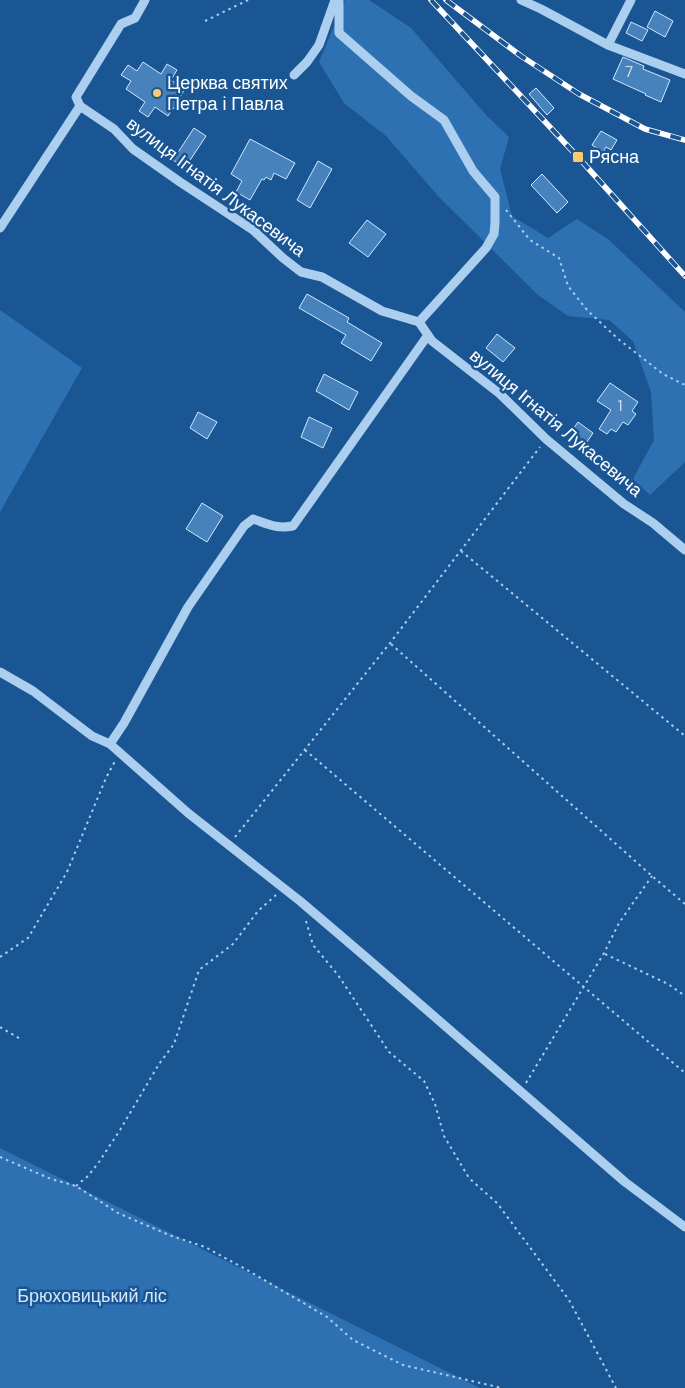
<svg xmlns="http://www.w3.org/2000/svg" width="685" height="1388" viewBox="0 0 685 1388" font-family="'DM Sans',sans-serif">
  <rect width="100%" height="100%" fill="#1b5694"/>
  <path fill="#2e71b2" d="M345,0h24l42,28 75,87 23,22 -9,32 12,47 36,22 29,-19 32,21 76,72v150l-35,33 -17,-16 21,-39 -3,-48 -18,-51 -24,-21 -41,-4 -30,-21 -99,-98 -53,-61 -42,-33 -25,-41z
    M0,310l82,58 -82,144z
    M0,1148l480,240h-480z"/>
  <path fill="#4882bd" stroke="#d3e7fb" d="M655,11l18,10 -8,16 -18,-10z
    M631,22l17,8 -6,11 -16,-8z
    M623,57l21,9 -1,3 27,11 -9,22 -16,-7 1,-1 -33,-15z
    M143,62l18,12 6,-10 10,6 -6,10 14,9 -5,8 3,6 -3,6 -7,-1 -5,8 -13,-9 -7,10 -9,-6 6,-9 -19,-13 5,-8 -10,-6 7,-10 9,6z
    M536,88l18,20 -7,7 -18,-21z
    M194,128l12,8 -21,32 -12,-8z
    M601,131l16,9 -6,10 -5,-3 -3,5 -11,-7z
    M250,139l45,24 -9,16 -12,-6 -3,7 -5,-3 -2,3 -2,-1 -12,21 -14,-8 6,-11 -11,-7z
    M318,161l14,8 -22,39 -13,-8z
    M542,174l26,28 -11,11 -26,-28z
    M367,220l19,14 -18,23 -19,-14z
    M307,294l42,24 -2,4 35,21 -11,18 -30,-18 5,-8 -47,-27z
    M497,334l18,14 -12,14 -17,-14z
    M324,374l34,18 -9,18 -33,-19z
    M610,383l28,19 -6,9 4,3 -8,11 -5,-3 -7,10 -5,-3 -4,5 -8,-5 12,-19 -14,-9z
    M198,412l19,10 -10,17 -17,-11z
    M309,417l23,11 -9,20 -22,-11z
    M578,422l15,11 -8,12 -16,-10z
    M202,503l21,13 -16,26 -21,-13z"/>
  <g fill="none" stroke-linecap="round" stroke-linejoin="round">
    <path stroke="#acceef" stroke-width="2" stroke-dasharray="2.5 4" stroke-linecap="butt" d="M205,21l43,-21
      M506,210l24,30 29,18 9,28 19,24 30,28 46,36 22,11
      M461,551l224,185
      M391,644l261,232 33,28
      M305,750l380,323
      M235,837l155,-194 150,-196
      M306,921l7,24 25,30 51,77 35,29 11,23 9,32 25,42 28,25 72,97 47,88
      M605,954l63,30 17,12
      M0,957l28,-19 39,-66 39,-94 9,-17
      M0,1027l22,13
      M526,1083l78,-130 15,-30 33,-47
      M0,1157l51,22 25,7 42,27 51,22 36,12 44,24 78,46 26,23 50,25 99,23
      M76,1186l12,-10 11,-14 21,-32 39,-66 15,-20 25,-74 34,-26 25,-33 18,-16"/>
    <path stroke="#acceef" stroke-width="9" d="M145,0l-10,18 -14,6 -45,73 4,9 34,23 19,20 47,33 73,48 30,28 18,14 21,5 60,34 37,11 13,19 68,53 46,45 78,65 29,19 32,27
      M339,0v33l72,63 33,24 29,51 22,26v26l-1,11 -8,14 -67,74
      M521,0l20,9 67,36 77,29
      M608,45l23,-45
      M294,75l13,-13 12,-17 16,-45
      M0,228l80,-122
      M0,672l33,19 59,45 18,8 78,69 112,88 68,58 257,223 60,45
      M110,744l14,-21 64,-116 56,-81 9,-7c15,5 23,10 40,7l135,-191"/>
    <g stroke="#fff" stroke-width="5.5">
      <path id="rail" d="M431,0l147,157 107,119
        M446,0l75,56 58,38 66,35 40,11"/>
    </g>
    <use href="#rail" stroke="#1b5694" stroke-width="4" stroke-dasharray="11" stroke-linecap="butt"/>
  </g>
  <g fill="#ffcb6a" stroke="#1b5694" stroke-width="2">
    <circle cx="157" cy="93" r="5"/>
    <rect x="572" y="151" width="12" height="12" rx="2.5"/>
  </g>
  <g text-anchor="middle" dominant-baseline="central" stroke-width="5" stroke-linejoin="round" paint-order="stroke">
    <g font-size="15" fill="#d1e0ee">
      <text x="629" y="72">7</text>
      <text x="620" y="406">1</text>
    </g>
    <g font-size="18" fill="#fff" stroke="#1b5694" text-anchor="start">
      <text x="167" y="83">Церква святих<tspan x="167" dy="21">Петра і Павла</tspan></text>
      <text x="589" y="157">Рясна</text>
    </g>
    <g font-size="18" fill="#fff" stroke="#1b5694">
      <text transform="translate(216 187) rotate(37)">вулиця Ігнатія Лукасевича</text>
      <text transform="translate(556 423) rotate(40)">вулиця Ігнатія Лукасевича</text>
    </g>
    <g font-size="18" fill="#d3e7fb" stroke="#1b5694">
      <text x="92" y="1296">Брюховицький ліс</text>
    </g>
  </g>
</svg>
